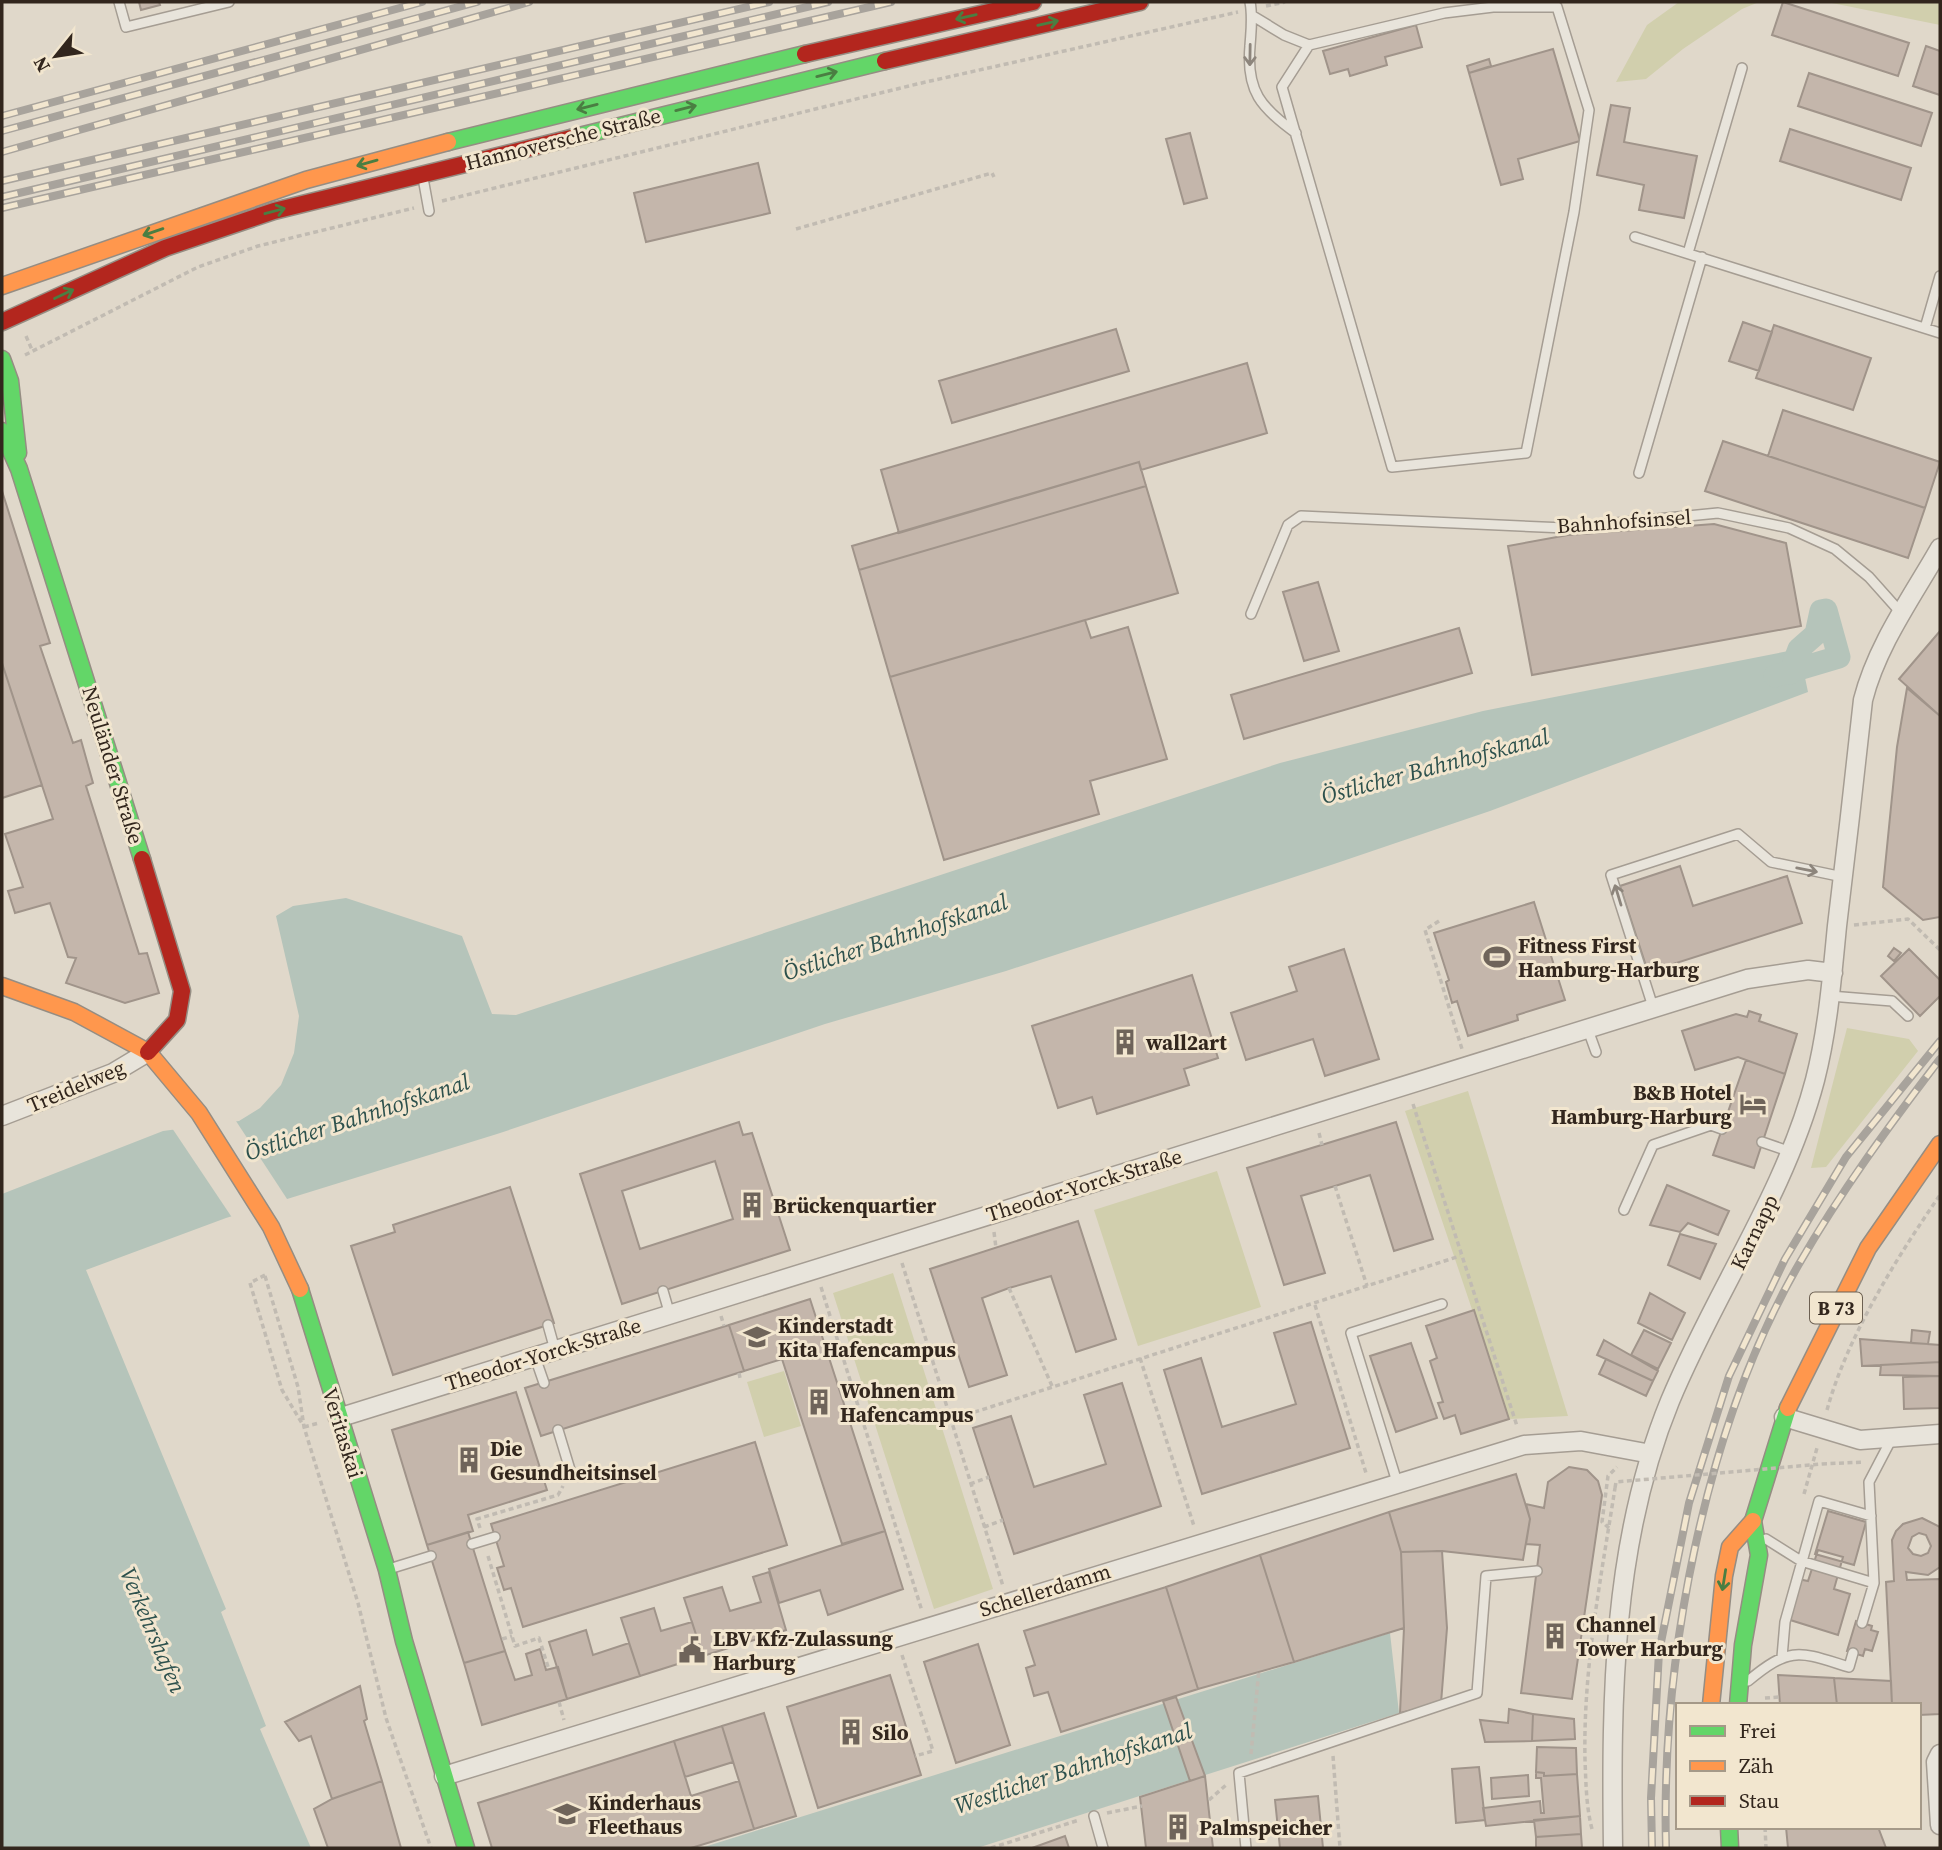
<svg xmlns="http://www.w3.org/2000/svg" width="1942" height="1850" viewBox="0 0 1942 1850" font-family="'Source Serif 4',serif">
  <rect width="100%" height="100%" fill="#e0d8ca"/>
  <path fill="#d1cfad" d="M1679,2h80l-17,7 -59,40 -37,30 -30,3 31,-57z
    M1827,2h113v23z
    M1847,1028l62,11 9,12 -92,116 -15,1z
    M1468,1091l100,325 -59,3 -104,-308z
    M1217,1171l44,136 -123,39 -44,-136z
    M893,1273l100,316 -59,20 -101,-316z
    M784,1371l17,55 -37,11 -17,-55z"/>
  <path fill="#b5c4ba" d="M1799,649l9,43 -318,119 -156,53 -328,107 -181,53 -328,110 -271,84 -140,52 140,339 -5,3 45,114 -6,3 51,119h-309v-654l161,-63 76,-10 21,-13 21,-23 13,-32 5,-37 -23,-100 17,-10 53,-8 116,38 30,78 24,1 764,-252 203,-52z
    M1390,1633l9,80 -422,135h-276z"/>
  <path fill="#e0d8ca" d="M234,1118l55,84 -56,17 -61,-91z"/>
  <g fill="none" stroke-linecap="round" stroke-linejoin="round">
    <path stroke="#b5c4ba" stroke-width="23" d="M1775,676l64,-19 -13,-47 -5,1 -5,23 -17,15 -9,24"/>
  </g>
  <path fill="#c4b6ab" stroke="#a0948a" stroke-width="2" fill-rule="evenodd" d="M139,2h20l1,3 -19,5z
    M1783,2l126,41 -11,33 -126,-41z
    M1416,25l6,22 -37,10 2,8 -37,11 -2,-7 -18,5 -7,-23z
    M1926,46l14,5v44l-27,-9z
    M1553,49l27,92 -62,18 5,20 -22,6 -32,-112z
    M1489,59l2,7 -22,7 -2,-7z
    M1809,73l123,40 -11,33 -123,-40z
    M1611,105l19,3 -6,34 73,14 -13,62 -45,-8 5,-25 -47,-10z
    M1790,129l121,39 -10,32 -121,-39z
    M1190,133l17,65 -23,6 -18,-65z
    M758,163l12,50 -124,29 -12,-49z
    M1743,322l29,10 -13,39 -30,-10z
    M1774,325l97,33 -18,52 -97,-32z
    M1116,329l13,42 -177,52 -13,-42z
    M1247,363l20,70 -126,37 -2,-8 -240,71 -18,-63z
    M1783,410l157,52 -15,46 -157,-52z
    M1723,441l202,67 -17,50 -203,-67z
    M1139,462l7,24 -287,84 -7,-24z
    M1146,486l32,107 -288,84 -31,-107z
    M2,491l48,152 -10,3 33,97 8,-3 12,43 -7,3 53,168 8,-1 12,40 -34,10 -59,-20 10,-25 -8,-1 -18,-54 -35,10 -7,-22 15,-4 -18,-53 48,-15 -51,-156z
    M1714,524l72,19 15,83 -269,49 -24,-129 60,-11z
    M1318,582l21,69 -35,10 -21,-69z
    M1085,620l6,18 37,-11 39,132 -77,22 9,33 -155,46 -54,-183z
    M1459,628l13,45 -228,66 -13,-44z
    M1940,631v85l-41,-37z
    M2,663l40,122 -40,13z
    M1907,688l33,28v201l-17,3 -40,-33 14,-140z
    M1680,866l13,40 94,-30 15,47 -154,49 -28,-86z
    M1534,902l31,98 -48,15 1,5 -50,16 -11,-35 -5,2 -6,-21 3,-2 -15,-47z
    M1894,948l7,5 -7,8 -6,-5z
    M1344,949l35,110 -54,17 -12,-37 -67,21 -15,-47 66,-22 -8,-24z
    M1909,949l31,31v16l-20,20 -39,-40z
    M1192,975l26,83 -34,11 5,16 -92,29 -5,-17 -34,11 -26,-82z
    M1749,1011l12,4 -2,6 38,13 -12,40 -47,-17 -43,13 -13,-39 54,-17 11,3z
    M1746,1060l39,14 -31,94 -41,-13z
    M739,1122l4,13 9,-2 38,117 -168,54 -42,-130zM715,1161l18,58 -93,30 -18,-58z
    M1396,1122l37,117 -39,12 -24,-76 -35,11 -34,10 24,77 -41,12 -37,-117z
    M1667,1185l62,26 -11,24 -30,-12 -8,9 -30,-7z
    M510,1187l44,136 -161,52 -42,-129 44,-14 -2,-7z
    M1078,1221l38,118 -40,13 -25,-76 -42,12 -27,10 25,77 -38,12 -39,-118z
    M1680,1234l36,10 -16,35 -32,-14z
    M1650,1293l35,20 -13,27 -34,-17z
    M810,1299l75,232 -43,13 -60,-185 -38,12 -15,-46z
    M1474,1310l35,109 -48,15 -6,-19 -11,4 -6,-16 5,-1 -13,-41 7,-3 -11,-32z
    M1311,1322l39,126 -148,46 -38,-124 37,-12 21,69 74,-23 -22,-71z
    M729,1325l15,46 -203,65 -16,-48z
    M1644,1330l27,13 -13,26 -27,-14z
    M1912,1330l18,2 -2,12 -17,-1z
    M1860,1339l80,6v17l-78,4z
    M1604,1340l54,31 -5,10 -56,-26z
    M1411,1343l26,75 -41,14 -26,-76z
    M1606,1359l47,22 -7,15 -47,-22z
    M1940,1362v14l-60,-1 1,-10z
    M1940,1376v32l-36,1 -1,-32z
    M1122,1383l39,123 -147,48 -41,-126 38,-12 23,71 72,-23 -22,-69z
    M516,1392l31,98 -79,25 5,16 -46,14 -35,-115z
    M755,1442l32,103 -264,82 -12,-39 -7,2 -7,-22 7,-2 -13,-42z
    M1569,1467l18,3 11,11 4,14 -30,204 -51,-6 19,-148 -14,-1 4,-25 -4,-15 18,4 4,-26z
    M1516,1474l14,45 -7,41 -81,-9 -41,1 -12,-40z
    M1828,1511l38,11 -12,43 -39,-11z
    M1389,1512l12,40 3,76 -110,34 -34,-107z
    M1922,1518l18,9v40l-12,8 -22,-3 1,8 33,-1v135l-21,1v-10h-27l-6,-123 8,-1 -2,-41 4,-9 7,-7zM1919,1533l7,2 5,11 -3,7 -7,3 -8,-2 -5,-6 4,-11z
    M885,1531l18,58 -75,26 -8,-25 -41,13 -10,-34z
    M468,1532l37,119 -41,12 -37,-118z
    M1818,1550l25,7 -9,32 16,5 -12,41 -51,-16 11,-40 10,2z
    M1442,1551l5,77 -6,75 -41,10 4,-85 -3,-76z
    M1260,1555l34,107 -96,27 -32,-102z
    M769,1572l17,58 -83,26 -19,-58 38,-11 8,24 31,-9 -8,-25z
    M1166,1587l32,102 -137,43 -13,-40 -14,4 -8,-28 9,-3 -11,-34z
    M654,1608l7,23 31,-9 11,34 -63,20 -19,-58z
    M1856,1621l16,5 -1,4 7,2 -6,19 -7,-2 -2,7 -16,-5z
    M586,1630l7,25 36,-12 11,33 -73,23 -18,-57z
    M978,1644l32,101 -54,18 -32,-101z
    M540,1649l6,21 12,-3 9,32 -85,26 -18,-62 41,-12 10,29 17,-5 -6,-21z
    M890,1675l31,100 -103,33 -31,-101z
    M1778,1675l56,3 3,27h-57z
    M1834,1678l57,3 1,24h-55z
    M360,1686l7,33 -3,2 18,60 -50,18 -21,-63 -12,5 -14,-19z
    M1176,1697l29,79 -15,5 -27,-80z
    M1509,1709l24,5 -1,27 -47,1 -5,-22 28,3z
    M764,1713l32,103 -42,13 -32,-103z
    M1533,1714l41,5 1,20 -43,2z
    M722,1726l11,36 -48,15 -11,-36z
    M674,1741l17,55 48,-15 15,48 -63,19h-199l-14,-45z
    M1537,1747l39,1 1,26 -33,2v-3l-8,-1z
    M1479,1767l6,53 -29,3 -4,-54z
    M1536,1772l8,1v3l33,-2 3,42 -94,10 -3,-18 57,-7 1,12h3l-3,-35h-5z
    M1528,1775l1,21 -37,3 -1,-21z
    M1205,1776l8,72h-67l-6,-51z
    M382,1781l19,67h-73l-14,-39 18,-10z
    M1318,1796l5,52h-43l-5,-48z
    M1580,1816l1,18 -45,3 -2,-17z
    M1786,1827h92l8,21h-98z
    M1581,1834l1,14h-46v-11z
    M1065,1836l4,12h-37z"/>
  <g fill="none" stroke-linecap="round" stroke-linejoin="round">
    <g stroke="#a59d93" stroke-width="12">
      <path id="lane" d="M119,2l7,25 103,-25
        M1250,2c3,15 1,28 0,44 -4,45 11,62 46,87
        M1493,7h64l32,103 -15,102 -48,241 -134,14 -110,-380 27,-42 135,-32z
        M1253,16l31,19 25,10
        M423,178l6,33
        M1635,237l305,96
        M1688,253l54,-185
        M1925,328l15,-52
        M1639,473l63,-216
        M1251,614l37,-89 13,-9 264,12 153,-15 71,15 46,21 34,28 33,37
        M1830,996l62,5 16,15
        M1653,1007l-42,-132 127,-41 33,28 72,15
        M1587,1027l9,25
        M1762,1142l29,10
        M1624,1210l29,-65 58,-20 11,4
        M663,1291l7,24
        M548,1325l7,25
        M535,1357l9,26
        M558,1430l13,43
        M1397,1482l-46,-149 91,-29
        M1766,1539l35,22 73,22
        M472,1544l23,-7
        M389,1569l42,-13
        M1862,1623l12,-40 -5,-101 23,-44
        M1782,1657l3,-35 34,-121 52,15
        M1748,1681c43,-36 52,-29 101,-14l4,-14
        M1094,1816l9,32
        M1246,1848l-7,-75 238,-80 9,-117 51,-5"/>
    </g>
    <g stroke="#a59d93" stroke-width="21">
      <path id="street" d="M2,1116l111,-43 35,-21
        M1784,1417l76,23 80,-6
        M338,1418l1409,-439 61,-9 25,3
        M1940,1754l-4,8 4,63
        M444,1776l1080,-331 57,-4 70,13
        M1613,1848c-2,-150 -1,-306 57,-447 45,-109 115,-207 145,-321 13,-51 17,-103 22,-154 9,-75 18,-151 26,-226 14,-55 49,-103 77,-152"/>
    </g>
    <g stroke="#958d83" stroke-width="19">
      <path id="fast" d="M571,138l314,-77
        M448,142l357,-88
        M2,359l8,22 8,72
        M2,431l17,38 123,390
        M300,1289l87,281 17,71 62,207
        M1738,1705l5,-60 16,-90 -6,-34 35,-113
        M1729,1827l1,21"/>
    </g>
    <g stroke="#958d83" stroke-width="19">
      <path id="slow" d="M2,286l304,-106 142,-38
        M2,986l72,26 74,40 51,61 72,114 29,62
        M1788,1408l80,-160 72,-104
        M1711,1705l13,-129 6,-29 23,-26"/>
    </g>
    <g stroke="#958d83" stroke-width="19">
      <path id="jam" d="M805,54l228,-52
        M885,61l255,-59
        M2,322l163,-74 109,-37 297,-73
        M142,859l40,132 -5,29 -29,32"/>
    </g>
    <path stroke="#c1bbb2" stroke-width="3.5" stroke-dasharray="5 3.5" stroke-linecap="butt" d="M1266,6l19,-4
      M442,201l475,-117 321,-72
      M796,229l196,-56 2,4
      M26,336l6,14
      M25,355l173,-88 60,-21 156,-38
      M1439,921l-14,9 37,119
      M1854,925l54,-6 32,31
      M1413,1104l104,322
      M1319,1133l3,12
      M1335,1186l32,100
      M994,1232l2,16
      M902,1263l101,323
      M265,1275l-15,8 32,107 21,35
      M265,1276l33,111 6,40 54,176 28,115 45,130
      M821,1287l101,324
      M1009,1288l43,98
      M1315,1305l51,168
      M721,1316l3,10
      M1140,1358l54,168
      M739,1373l1,5
      M1827,1410c20,-73 70,-153 113,-215
      M950,1420l510,-164
      M304,1427l15,-4
      M1822,1464l42,-2
      M970,1484l19,-7
      M1804,1494l13,-46
      M984,1527l19,-7
      M480,1528l-3,-9 81,-24 5,-9
      M1609,1528l-7,-6 6,-46 9,-9
      M488,1556l27,90 24,-8 10,32
      M502,1639l10,-3
      M902,1655l31,96 -18,5
      M1765,1698l14,-1
      M559,1702l5,18
      M1251,1754l8,-85
      M1333,1756l7,92
      M1209,1800l17,-15
      M1107,1813l35,-7
      M1765,1827l1,21
      M1592,1829c-6,-23 -6,-46 -7,-69 -2,-92 16,-182 30,-272
      M991,1848l88,-28"/>
    <use href="#lane" stroke="#e8e4db" stroke-width="9"/>
    <use href="#street" stroke="#e8e4db" stroke-width="18"/>
    <use href="#fast" stroke="#63d668" stroke-width="16"/>
    <use href="#slow" stroke="#ff974d" stroke-width="16"/>
    <use href="#jam" stroke="#b3261e" stroke-width="16"/>
    <g stroke="#a8a39c" stroke-width="8">
      <path id="rail" d="M2,116l420,-114
        M2,131l475,-129
        M2,152l527,-150
        M2,181l767,-179
        M2,197l826,-195
        M2,208l889,-206
        M1652,1848l-1,-50 8,-146 30,-149 40,-127 56,-117 61,-102 94,-116
        M1666,1848c-5,-187 38,-420 133,-584 42,-73 90,-138 141,-205"/>
    </g>
    <use href="#rail" stroke="#f2e6cf" stroke-width="5" stroke-dasharray="16" stroke-linecap="butt"/>
    <path stroke="#c1bbb2" stroke-width="3.5" stroke-dasharray="5 3.5" stroke-linecap="butt" d="M1615,1488l1,-6 206,-18"/>
  </g>
  <defs><path id="oneway-shaft" d="M-6 0H5M1.5-3L5.5 0L1.5 3" fill="none" stroke-width="1.6" stroke-linecap="round" stroke-linejoin="round" transform="scale(1.75)"/></defs>
  <g stroke="#4a7e42">
    <use href="#oneway-shaft" transform="translate(966 17) rotate(167)"/>
    <use href="#oneway-shaft" transform="translate(1048 23) rotate(-13)"/>
    <use href="#oneway-shaft" transform="translate(827 74) rotate(-14)"/>
    <use href="#oneway-shaft" transform="translate(587 107) rotate(166)"/>
    <use href="#oneway-shaft" transform="translate(686 108) rotate(-14)"/>
    <use href="#oneway-shaft" transform="translate(367 163) rotate(164)"/>
    <use href="#oneway-shaft" transform="translate(275 211) rotate(-15)"/>
    <use href="#oneway-shaft" transform="translate(153 232) rotate(161)"/>
    <use href="#oneway-shaft" transform="translate(64 294) rotate(-25)"/>
    <use href="#oneway-shaft" transform="translate(1724 1580) rotate(99)"/>
  </g>
  <g stroke="#8d857c">
    <use href="#oneway-shaft" transform="translate(1250 55) rotate(91)"/>
    <use href="#oneway-shaft" transform="translate(1807 870) rotate(11)"/>
    <use href="#oneway-shaft" transform="translate(1618 895) rotate(-107)"/>
  </g>
  <defs>
    <g id="stadium-bare" transform="scale(2.1)"><path d="M0-5a6.5 5 0 1 0 0 10a6.5 5 0 1 0 0-10ZM-3.5-1.8h7v3.6h-7Z" fill="#6f645a" stroke="#f2e6cf" stroke-width="2.5" paint-order="stroke"/></g>
    <g id="building-bare" transform="scale(2.1)"><path d="M-4-6H4V6H1V3H-1V6H-4ZM-2.5-4.3h1.7v1.8h-1.7ZM.8-4.3h1.7v1.8H.8ZM-2.5-1h1.7V.8h-1.7ZM.8-1h1.7V.8H.8Z" fill="#6f645a" stroke="#f2e6cf" stroke-width="2.5" paint-order="stroke"/></g>
    <g id="hotel-bare" transform="scale(2.1)"><path d="M-6-4.5h1.5V1H6V5H4.5V3h-9V5H-6ZM-4 0a1.8 1.8 0 1 1 3.6 0ZM.5 0V-2.5h3Q6-2.5 6 0Z" fill="#6f645a" stroke="#f2e6cf" stroke-width="2.5" paint-order="stroke"/></g>
    <g id="school-bare" transform="scale(2.1)"><path d="M0-5L7-2L0 1L-7-2ZM-4 1L0 2.5L4 1V4Q0 6-4 4Z" fill="#6f645a" stroke="#f2e6cf" stroke-width="2.5" paint-order="stroke"/></g>
    <g id="civic-bare" transform="scale(2.1)"><path d="M-.6-6.5H3V-4.5H.6V-3L4-1V1h2V6H-6V1h2V-1L-.6-3ZM-1.2 2.5V6h2.4V2.5Z" fill="#6f645a" stroke="#f2e6cf" stroke-width="2.5" paint-order="stroke"/></g>
  </defs>
  <g fill-rule="evenodd">
    <use href="#stadium-bare" x="1497" y="957"/>
    <use href="#building-bare" x="1125" y="1042"/>
    <use href="#hotel-bare" x="1753" y="1104"/>
    <use href="#building-bare" x="752" y="1205"/>
    <use href="#school-bare" x="757" y="1337"/>
    <use href="#building-bare" x="819" y="1402"/>
    <use href="#building-bare" x="469" y="1460"/>
    <use href="#building-bare" x="1555" y="1636"/>
    <use href="#civic-bare" x="692" y="1650"/>
    <use href="#building-bare" x="851" y="1732"/>
    <use href="#school-bare" x="567" y="1814"/>
    <use href="#building-bare" x="1178" y="1827"/>
  </g>
  <g text-anchor="middle" dominant-baseline="central" stroke-width="6" stroke-linejoin="round" paint-order="stroke">
    <rect fill="#f2e6cf" stroke="#6c6052" stroke-width="2" x="1810" y="1292.5" width="52" height="31" rx="5"/>
    <g font-size="19" font-weight="bold" fill="#32261d">
      <text x="1836" y="1308">B 73</text>
    </g>
    <g font-size="21" fill="#32261d" stroke="#f2e6cf">
      <text transform="translate(563 139) rotate(-14)">Hannoversche Straße</text>
      <text transform="translate(1624 521) rotate(-4)">Bahnhofsinsel</text>
      <text transform="translate(113 765) rotate(73)">Neuländer Straße</text>
      <text transform="translate(76 1086) rotate(-23)">Treidelweg</text>
      <text transform="translate(1084 1185) rotate(-17)">Theodor-Yorck-Straße</text>
      <text transform="translate(1754 1232) rotate(-64)">Karnapp</text>
      <text transform="translate(543 1354) rotate(-17)">Theodor-Yorck-Straße</text>
      <text transform="translate(343 1433) rotate(73)">Veritaskai</text>
      <text transform="translate(1045 1590) rotate(-17)">Schellerdamm</text>
    </g>
    <g font-size="21" font-weight="bold" fill="#32261d" stroke="#f2e6cf" text-anchor="start">
      <text x="1518" y="945">Fitness First<tspan x="1518" dy="24">Hamburg-Harburg</tspan></text>
      <text x="1146" y="1042">wall2art</text>
      <text x="1732" y="1092" text-anchor="end">B&amp;B Hotel<tspan x="1732" dy="24">Hamburg-Harburg</tspan></text>
      <text x="773" y="1205">Brückenquartier</text>
      <text x="778" y="1325">Kinderstadt<tspan x="778" dy="24">Kita Hafencampus</tspan></text>
      <text x="840" y="1390">Wohnen am<tspan x="840" dy="24">Hafencampus</tspan></text>
      <text x="490" y="1448">Die<tspan x="490" dy="24">Gesundheitsinsel</tspan></text>
      <text x="1576" y="1624">Channel<tspan x="1576" dy="24">Tower Harburg</tspan></text>
      <text x="713" y="1638">LBV Kfz-Zulassung<tspan x="713" dy="24">Harburg</tspan></text>
      <text x="872" y="1732">Silo</text>
      <text x="588" y="1802">Kinderhaus<tspan x="588" dy="24">Fleethaus</tspan></text>
      <text x="1199" y="1827">Palmspeicher</text>
    </g>
    <g font-size="23" font-style="italic" fill="#2d514d" stroke="#f2e6cf">
      <text transform="translate(1435 766) rotate(-15)">Östlicher Bahnhofskanal</text>
      <text transform="translate(895 937) rotate(-18)">Östlicher Bahnhofskanal</text>
      <text transform="translate(357 1117) rotate(-18)">Östlicher Bahnhofskanal</text>
      <text transform="translate(153 1630) rotate(67)">Verkehrshafen</text>
      <text transform="translate(1073 1768) rotate(-18)">Westlicher Bahnhofskanal</text>
    </g>
  </g>
  <rect width="1942" height="1850" fill="none" stroke="#32261d" stroke-width="7"/>
  <rect x="1676" y="1703" width="245" height="126" fill="#f2e6cf" stroke="#a59988" stroke-width="2"/>
  <rect x="1690" y="1726" width="35" height="10" fill="#63d668" stroke="#a59988" stroke-width="2"/>
  <text x="1739" y="1738" font-size="21" fill="#32261d">Frei</text>
  <rect x="1690" y="1761" width="35" height="10" fill="#ff974d" stroke="#a59988" stroke-width="2"/>
  <text x="1739" y="1773" font-size="21" fill="#32261d">Zäh</text>
  <rect x="1690" y="1796" width="35" height="10" fill="#b3261e" stroke="#a59988" stroke-width="2"/>
  <text x="1739" y="1808" font-size="21" fill="#32261d">Stau</text>
  <g transform="translate(56 56) rotate(240)" stroke="#f2e6cf" stroke-width="5" paint-order="stroke">
  <path d="M0-5L12 26L0 18L-12 26Z" fill="#32261d"/>
  <text y="-10" font-size="19" font-weight="bold" text-anchor="middle" fill="#32261d">N</text>
  </g>
</svg>
